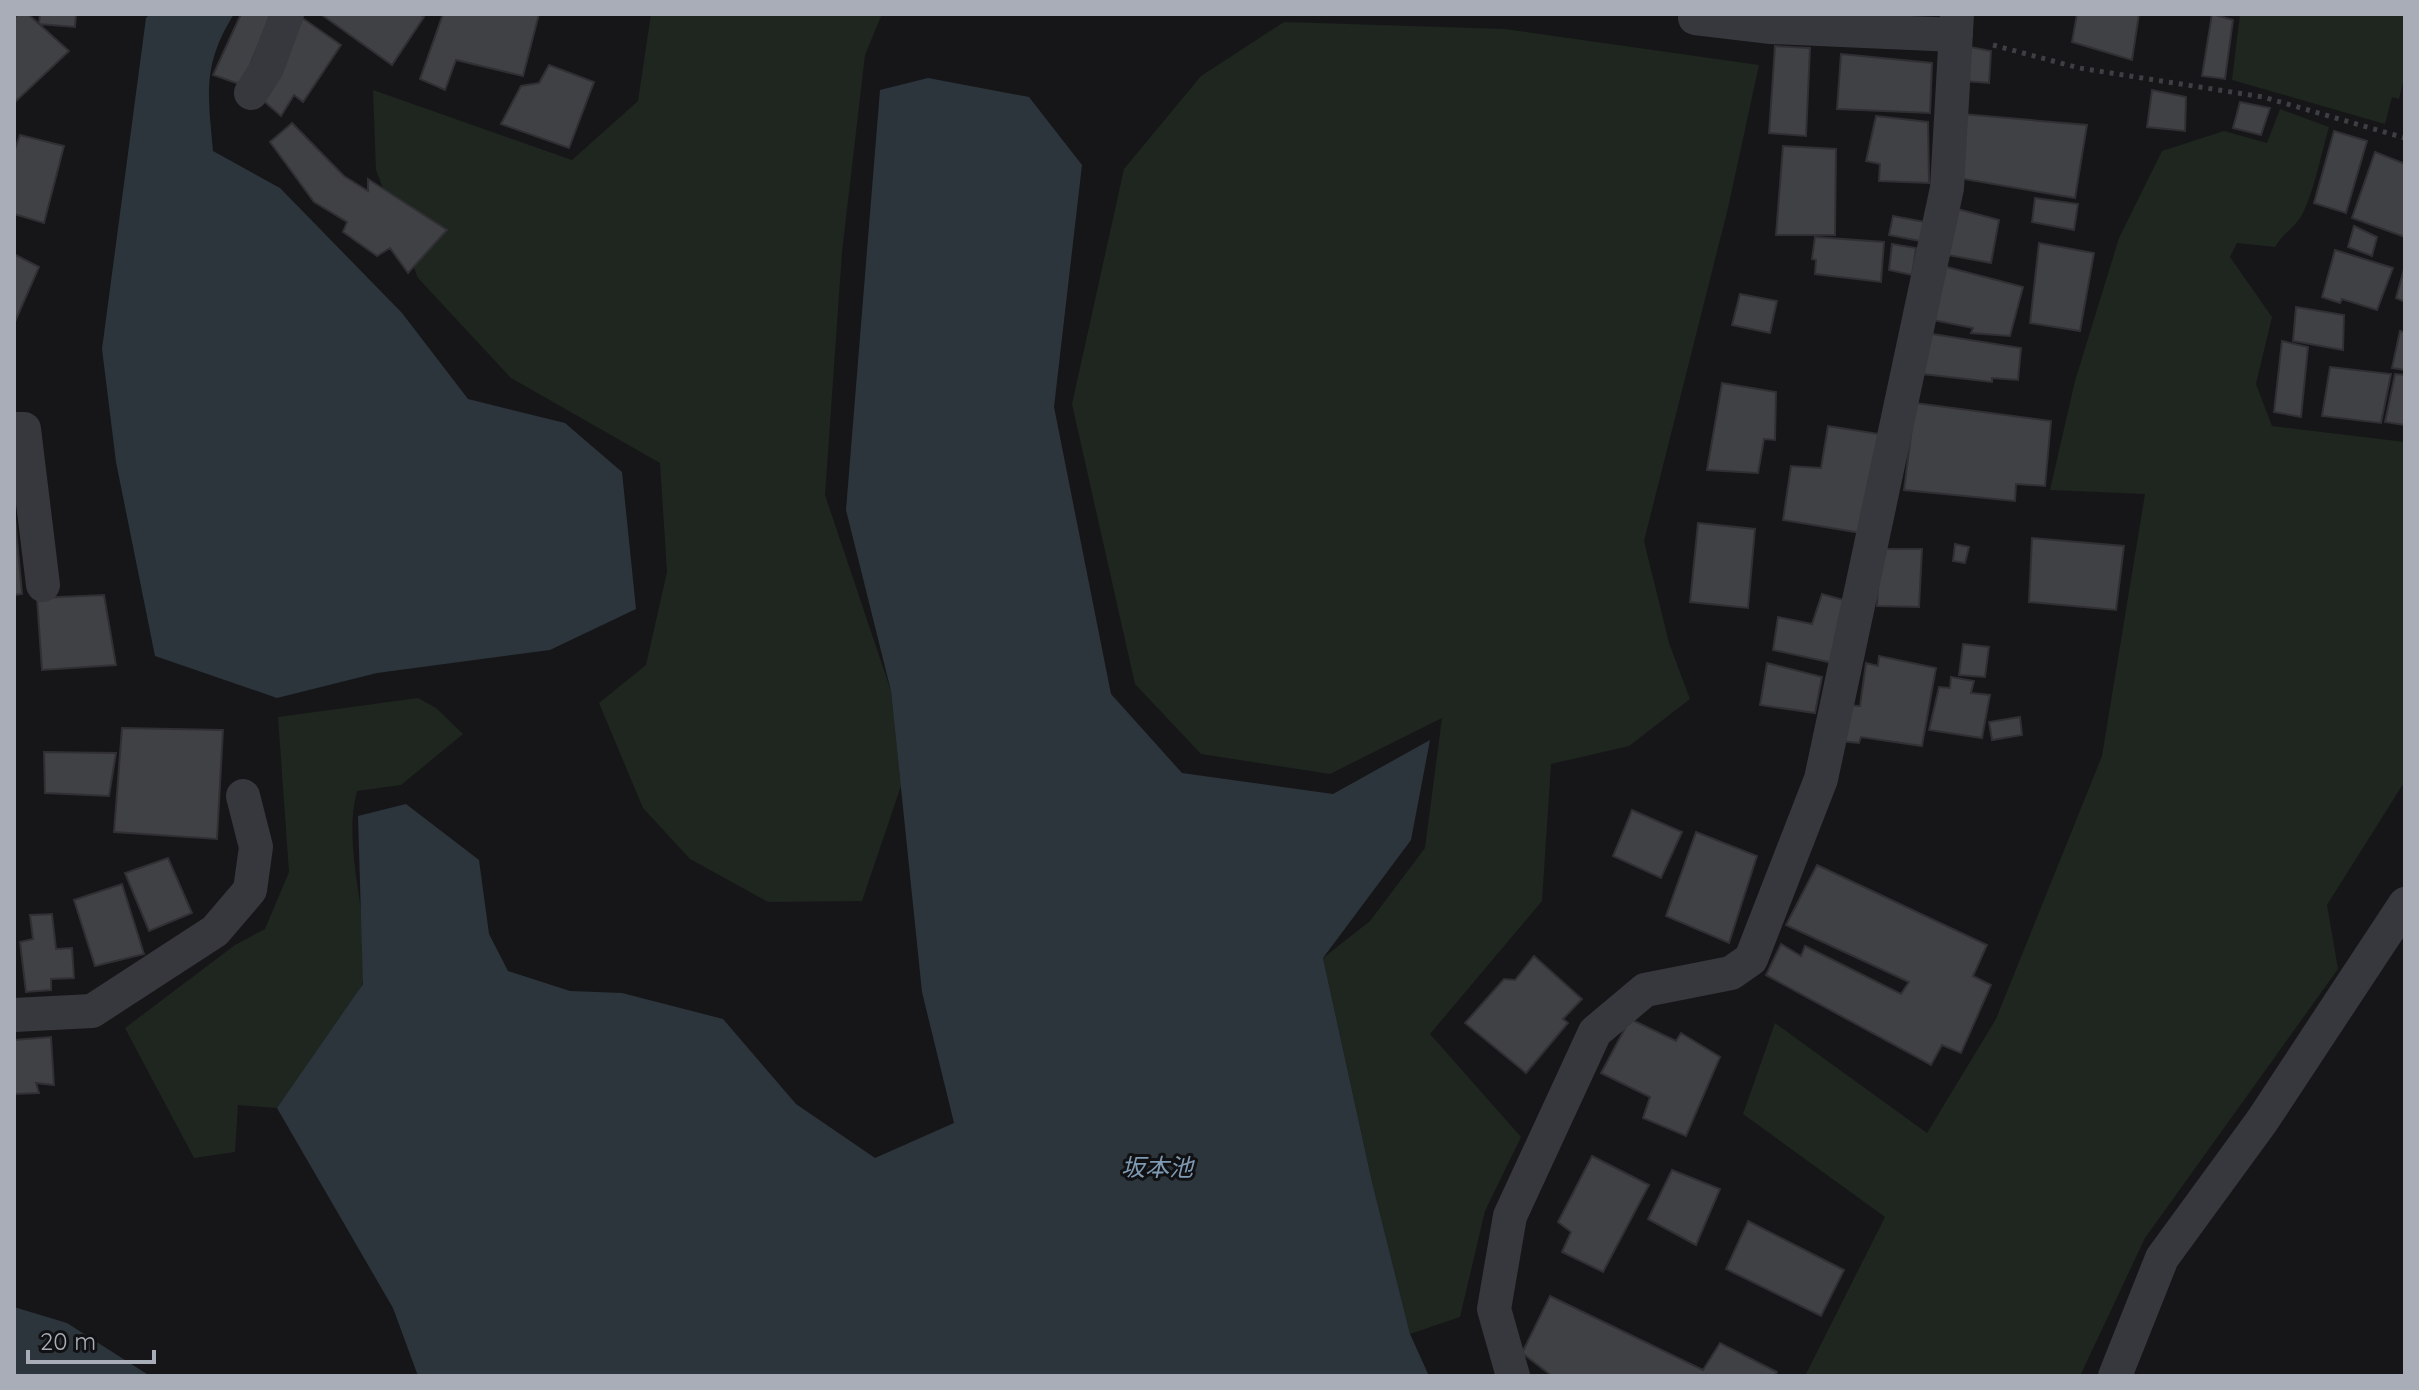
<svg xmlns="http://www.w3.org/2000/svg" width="2419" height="1390" viewBox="0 0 2419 1390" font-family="Quicksand,'Noto Sans JP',sans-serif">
  <rect width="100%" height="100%" fill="#161618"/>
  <path fill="#1e261f" d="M651,14h231l-17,41 -23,197 -17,243 66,196 10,95 -39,115 -94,1 -78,-43 -47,-51 -44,-105 47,-38 21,-93 -7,-109 -149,-85 -93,-100 -42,-108 -3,-80 199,70 66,-59z
    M2240,14h165v59l-6,26 -7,-2 -7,27 -153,-44z
    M1284,22l221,7 254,36 -31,143 -84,333 25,102 21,56 -61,47 -78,18 -9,137 -112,133 91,103 -36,74 -25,106 -50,17 -38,-152 -49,-224 47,-37 55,-73 17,-130 -112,56 -129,-20 -66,-70 -63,-280 52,-235 77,-93z
    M2280,109l49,18c-8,27 -14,60 -26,86 -7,14 -20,20 -28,34l-38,-4 -7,14 42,60 -16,67 16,42 133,16v339l-78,124 11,64 -193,269 -65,138h-275l80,-159 -142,-103 32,-91 152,110 69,-114 106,-263 43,-262 -95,-4 25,-109 44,-143 43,-87 62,-20 43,12z
    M418,698l18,10 27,26 -62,51 -44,6c-16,61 15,127 6,190 -2,15 -72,107 -86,127l-39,-3 -3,47 -41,6 -69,-130 110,-83 30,-16 24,-57 -11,-155z"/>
  <path fill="#2c353c" d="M150,14h84c-32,51 -26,80 -21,137l67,37 122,125 66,86 97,24 57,49 14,137 -86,41 -173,23 -100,25 -122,-42 -39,-194 -14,-113 44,-331z
    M928,78l101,19 53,68 -28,242 57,287 71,79 151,21 97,-54 -19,100 -88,118 49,224 38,152 19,42h-1011l-25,-68 -116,-200 86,-124 -5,-168 48,-12 73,56 10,74 19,37 62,20 52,2 101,26 73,85 79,54 79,-35 -32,-131 -31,-301 -45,-181 34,-420z
    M14,1307l53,16 83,53h-136z"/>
  <path fill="#404145" stroke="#303034" stroke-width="2" d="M18,14h10l41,37 -55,52v-85z
    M40,14h36l-1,13 -36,-3z
    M241,14h30l-29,71 -29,-10z
    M419,14l5,3 -32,48 -70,-50z
    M443,14h96l-16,62 -67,-16 -11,30 -25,-11z
    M2077,14h62l-7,46 -60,-18z
    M2212,14l21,6 -8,59 -23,-3z
    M301,17l40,28 -38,57 -9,-7 -13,21 -22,-19z
    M1775,46l35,2 -4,88 -37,-3z
    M1965,46l26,5 -2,32 -25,-2z
    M1841,54l91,9 -2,50 -93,-4z
    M549,65l45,17 -25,66 -68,-24 20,-38 18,-3z
    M2152,90l34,7 -1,34 -38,-4z
    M2240,102l30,6 -9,27 -28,-7z
    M1962,114l125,11 -12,73 -117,-20z
    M1876,116l52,6 1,61 -50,-2 1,-17 -14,-3z
    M292,123l52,53 24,15v-12l79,51 -39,43 -18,-25 -13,8 -34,-24 4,-10 -33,-20 -44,-60z
    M2334,131l33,10 -21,72 -32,-10z
    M20,135l44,11 -20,77 -30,-9v-62z
    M1783,146l53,3 -1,86h-59z
    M2375,152l30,12v73l-53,-19z
    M2035,198l43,6 -4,26 -42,-8z
    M1954,208l45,12 -8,43 -43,-8z
    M1893,216l32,6 -5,19 -31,-6z
    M2354,226l23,11 -5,19 -24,-9z
    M1815,237l69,5 -3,40 -66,-8 1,-14 -4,-1z
    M2039,243l55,10 -14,78 -50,-8z
    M1892,244l24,4 -4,27 -23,-5z
    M2335,250l58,18 -16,42 -35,-11 -2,4 -18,-6z
    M14,254l25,13 -25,57z
    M1943,266l80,21 -13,49 -39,-3 2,-5 -40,-8z
    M2404,269h1v33l-9,-4z
    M1740,294l37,7 -7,32 -38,-8z
    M2296,307l48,8 -1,35 -50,-9z
    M2400,331l5,1v38l-13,-2z
    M1926,333l95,15 -3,32 -26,-2v4l-69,-8z
    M2282,341l26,6 -7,70 -27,-5z
    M2330,367l61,7 -10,49 -59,-7z
    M2395,374l10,1v50l-20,-3z
    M1722,383l54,9 -1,48 -11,-1 -6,34 -51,-3z
    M1915,403l136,18 -6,65 -29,-2 -1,17 -111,-11z
    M1828,426l51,8 -18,99 -78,-13 8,-54 30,2z
    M14,506l8,88 -8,1z
    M1698,523l57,6 -7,79 -58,-6z
    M2032,538l92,8 -8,64 -87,-8z
    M1955,544l14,3 -4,16 -12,-2z
    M1880,549h42l-3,58 -42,-1z
    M1822,594l25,7 -14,62 -60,-13 5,-33 34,7z
    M104,595l12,70 -74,5 -5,-72z
    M1963,644l26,3 -4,30 -26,-2z
    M1879,656l57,12 -14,78 -61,-9 -2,6 -19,-2 6,-36 14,1 6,-43 12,3z
    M1767,663l55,14 -7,36 -55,-8z
    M1951,677l23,4 -3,12 19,2 -8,43 -53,-8 10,-43 11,1z
    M2020,717l2,18 -30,5 -3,-18z
    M122,728l101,2 -6,109 -103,-7z
    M44,752l72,1 -7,43 -64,-3z
    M1632,810l50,22 -21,46 -48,-22z
    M1696,832l61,24 -28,87 -63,-27z
    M168,858l24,55 -43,18 -24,-58z
    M1817,865l170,80 -14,31 18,9 -30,68 -19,-8 -11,20 -165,-90 15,-31 20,12 4,-10 96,48 8,-12 -123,-57z
    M122,884l22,70 -49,12 -21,-66z
    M52,914l4,35 16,-1 2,30 -23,1v11l-25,2 -6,-50 13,-3 -3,-24z
    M1534,956l48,43 -19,20 5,4 -42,50 -61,-50 39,-44 11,1z
    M1630,1019l46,22 5,-8 39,24 -34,79 -43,-18 7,-21 -49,-24z
    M51,1037l3,48 -18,-2 3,10 -25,1v-54z
    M1592,1156l57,29 -46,87 -41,-20 9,-20 -13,-10z
    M1672,1170l48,19 -24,56 -48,-26z
    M1748,1221l96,49 -23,46 -95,-47z
    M1550,1296l153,74 17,-27 57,29 -2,4h-223l-30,-23z"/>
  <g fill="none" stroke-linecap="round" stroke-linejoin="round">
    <path stroke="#3d3f44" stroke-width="5" stroke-dasharray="4 6" stroke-linecap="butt" d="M1993,45l86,23 184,29 142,41"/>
    <path stroke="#37383d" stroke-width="34" d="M1695,18l76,9 185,8
      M251,93l16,-25 20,-54
      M14,429h10l19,156
      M14,1015l78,-4 123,-80 35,-41 6,-43 -13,-51
      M1513,1376l-19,-67 16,-93 85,-184 50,-42 86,-17 20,-14 70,-180 126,-591 10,-174
      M2115,1376l47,-118 100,-137 143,-217"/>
  </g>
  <g text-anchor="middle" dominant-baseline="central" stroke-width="6" stroke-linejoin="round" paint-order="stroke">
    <g font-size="24" font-style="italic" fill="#7f9bb3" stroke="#111113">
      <text x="1157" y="1167">坂本池</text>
    </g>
  </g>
  <rect width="2419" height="1390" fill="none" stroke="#a8adb8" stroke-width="32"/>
  <path d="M28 1350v12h126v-12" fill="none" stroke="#a8adb8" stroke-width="4"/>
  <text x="40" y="1350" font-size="24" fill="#a8adb8" stroke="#111113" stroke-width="6" paint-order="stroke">20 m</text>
</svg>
